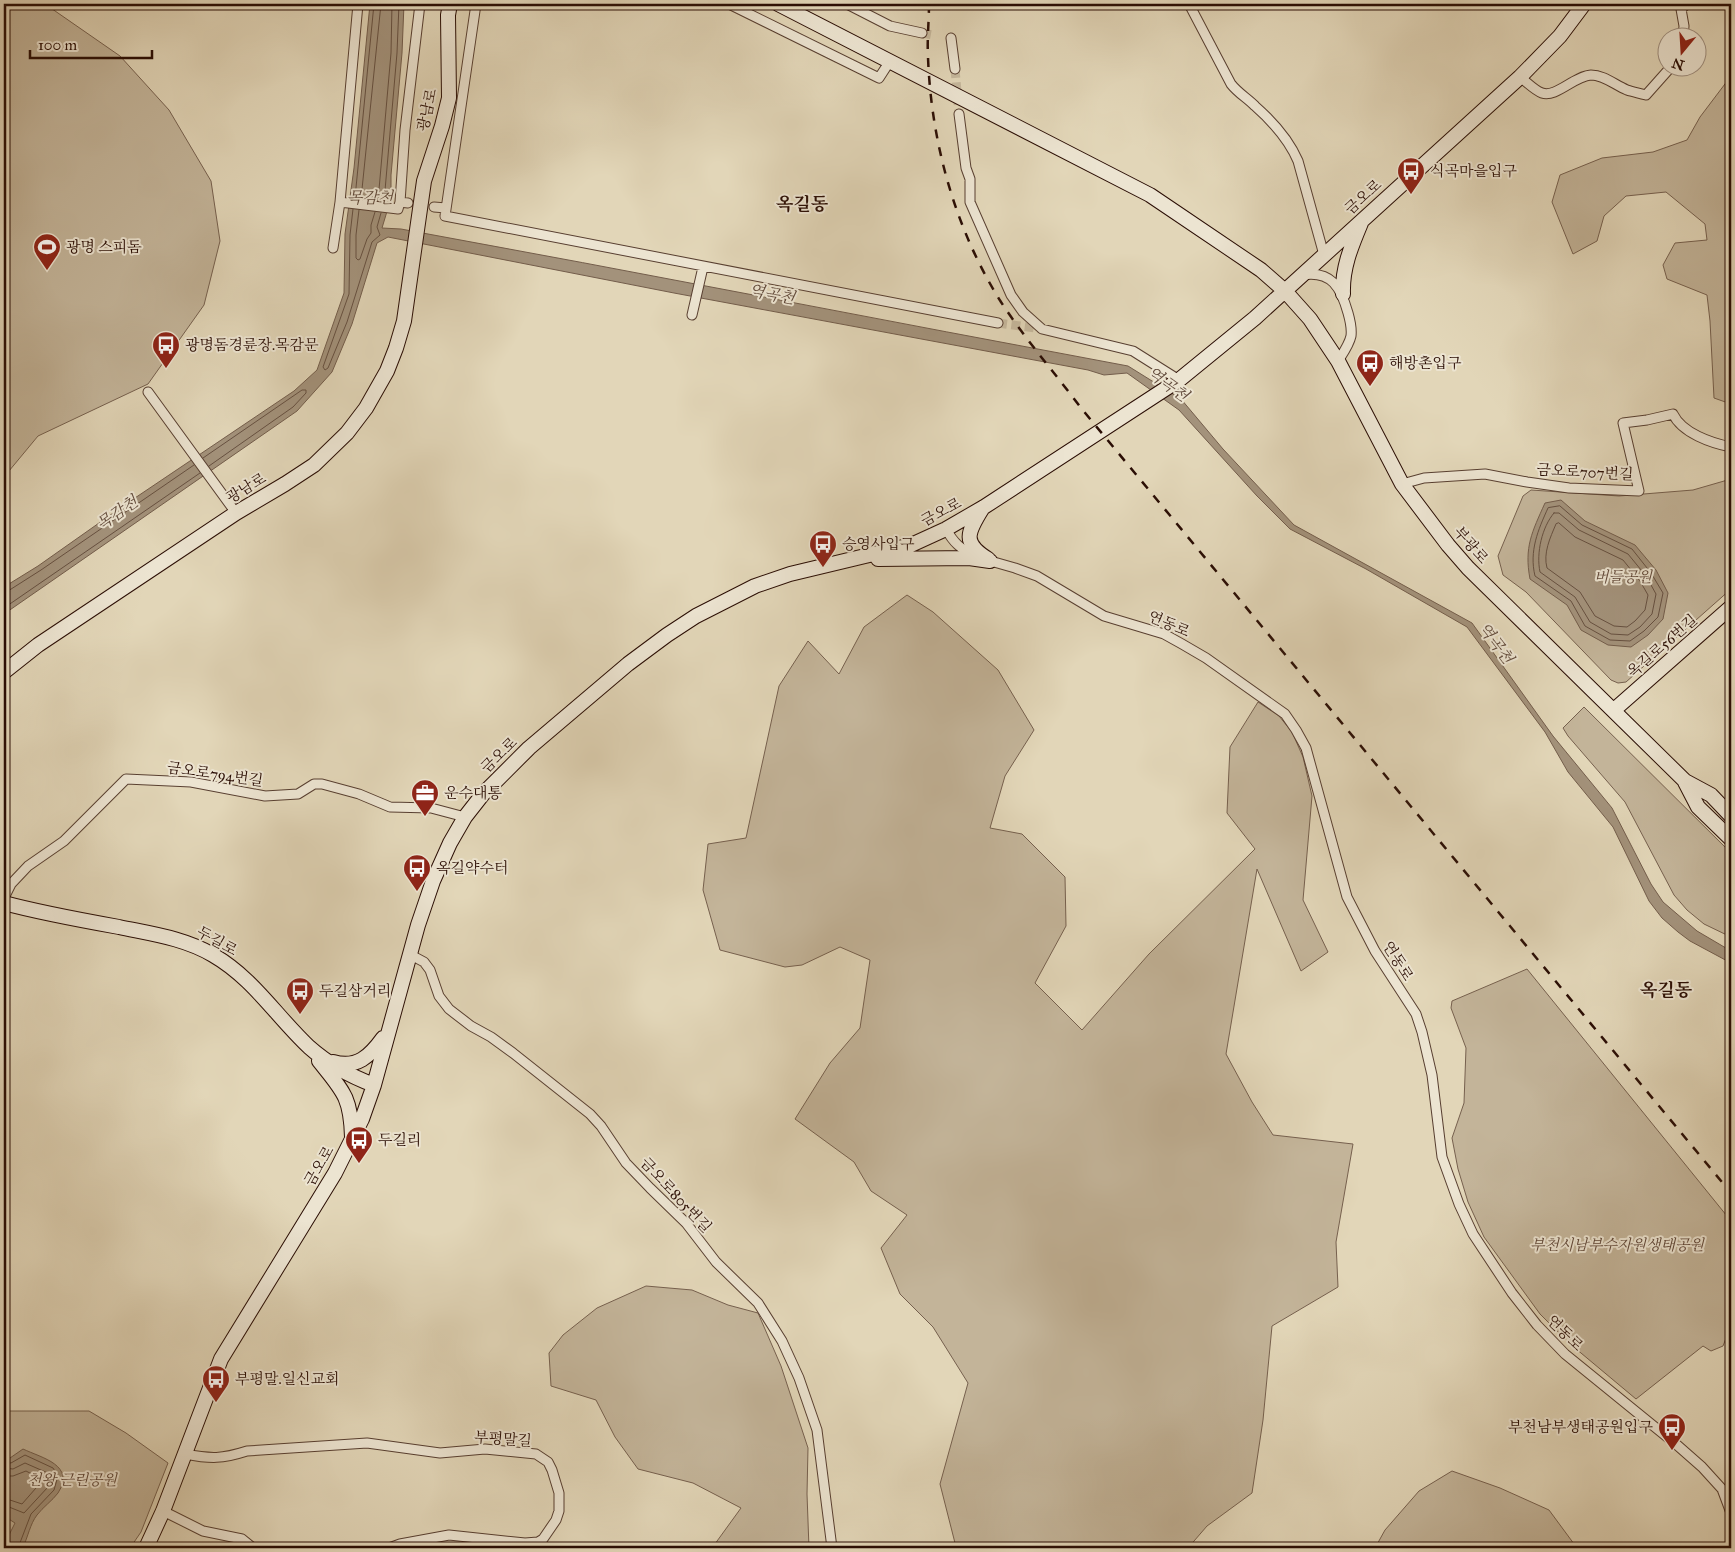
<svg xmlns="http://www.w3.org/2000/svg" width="1735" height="1552" viewBox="0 0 1735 1552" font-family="'IM FELL Great Primer','Noto Serif KR',serif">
  <rect width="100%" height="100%" fill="#e2d6b8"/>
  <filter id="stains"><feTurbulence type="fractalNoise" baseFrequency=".004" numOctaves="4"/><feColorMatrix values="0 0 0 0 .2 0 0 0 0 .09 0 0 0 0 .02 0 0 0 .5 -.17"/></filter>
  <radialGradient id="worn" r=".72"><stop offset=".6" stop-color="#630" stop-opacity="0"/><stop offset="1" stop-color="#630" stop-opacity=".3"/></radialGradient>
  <path fill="#c3b499" stroke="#76604e" d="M4,4h41l75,52 49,54 42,71 9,60 -16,64 -56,79 -110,52 -34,41z
    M1731,76v328l-17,-6 -4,-77 -3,-26 -40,-16 -4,-14 12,-22 32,-3 -2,-16 -39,-32 -40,4 -22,20 -7,25 -24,13 -21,-52 8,-27 42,-17 51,-6 34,-12 13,-23z
    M1731,479v110l-105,93 -8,1 -7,-3 -85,-88 -23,-17 -5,-19 25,-60 8,-6 88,6 74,-6z
    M907,595l26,17 65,58 36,60 -29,46 -15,52 32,6 43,43 1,49 -31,57 47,47 67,-76 106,-105 -28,-36 3,-66 28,-45 21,14 13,16 11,25 9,39 -9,104 25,52 -27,19 -44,-102 -31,185 26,48 21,33 80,9 -17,98 2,45 -66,39 -9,94 -11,73 -45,33 -19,22h-236l3,-5 -15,-59 28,-101 -35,-56 -33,-33 -19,-46 26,-33 -36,-24 -17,-29 -59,-43 35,-56 30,-35 10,-68 -30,-13 -38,18 -17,2 -65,-17 -17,-60 5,-46 38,-6 33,-152 29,-45 31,33 25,-47z
    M1584,707l147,146v84l-27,-13 -17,-14 -13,-15 -49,-93 -57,-66 -5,-8z
    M1527,969l204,252v104l-8,21 -12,5 -8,-5 -67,53 -67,-56 -29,-29 -56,-77 -16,-35 -10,-33 -6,-31 12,-35 2,-55 -15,-40 1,-7z
    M646,1286l46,4 36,15 30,8 23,53 27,82 -1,46 2,54h-97l29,-40 -48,-25 -55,-14 -23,-32 -19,-37 -45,-14 -2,-33 14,-18 34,-27z
    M4,1411h85l37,22 42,30 -27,69 -11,16h-126z
    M1452,1471l48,17 49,22 28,38h-202l10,-18 34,-39z"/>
  <path fill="#a3927b" stroke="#735d4b" d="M370,4h34l-2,49 -11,122v23l-9,30 19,1c242,44 485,92 727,137l53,33 42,50 71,76 178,98 81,113 59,72 39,76 12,18 34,29 34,20v12l-41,-22 -12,-9 -16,-14 -13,-17 -36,-74 -45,-55 -23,-40 -78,-105 -101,-58 -76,-40 -33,-33 -78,-86 -52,-37 -23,2 -16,-5 -414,-77 -286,-56 -11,6 -25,81 -20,48 -35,39 -293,203v-27l34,-21 88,-62 168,-113 23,-21 27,-77 1,-59 9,-66z
    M1561,500l24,21 50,24 21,25 12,23 -5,26 -15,16 -17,12 -23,-2 -27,-15 -14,-25 -37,-26c-6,-32 2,-47 15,-76z
    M23,1449c19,9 53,16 35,44 -6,8 -15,14 -21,22 -7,9 -9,22 -14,32l-17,1v-7l9,-18 -11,-7v-60l6,2z"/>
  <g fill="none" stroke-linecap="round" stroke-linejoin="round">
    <path stroke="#665040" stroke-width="1" d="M355,198l19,-194
      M361,199l20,-195
      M378,201l13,-148 1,-49
      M384,202l13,-149 2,-49
      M353,209l-3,26 -1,59 -26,73 2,3 3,-2 19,-46 25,-80 8,-7 -3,-8 4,-14
      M359,210l-3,25v23l2,2 2,-1 7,-20 4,-6v-8l4,-13
      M203,458l99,-68h4v3l-13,14 -84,59
      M1560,506l22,19 50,24 19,24 12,20 -5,24 -14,14 -14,10 -20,-1 -25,-14 -14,-25 -36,-25c-6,-25 3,-46 13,-68z
      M1554,513h5l20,17 49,24 18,22 10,18 -4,20 -12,13 -12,8 -17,-1 -21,-12 -15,-25 -35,-25c-4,-19 2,-45 14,-59z
      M1559,523l16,14 48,23 17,21 8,14 -3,15 -10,11 -8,6 -13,-1 -19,-10 -15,-24 -33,-24c-4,-15 3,-30 9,-44z
      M4,591h4l33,-21 153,-105
      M4,608l196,-135
      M4,1462l7,1 14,-8 28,13 5,8 -4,14 -23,24 -13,34
      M4,1468l9,1 12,-6 25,11 2,3 -4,10 -24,26 -15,-6 -5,-1
      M4,1476h9l13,-5 17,9 -21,24 -18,-6"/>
    <path stroke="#c6b89d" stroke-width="9" stroke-dasharray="9 4.5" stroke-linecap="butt" d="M922,33l11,2
      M955,69l4,45
      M998,323l44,6"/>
    <g stroke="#583f31" stroke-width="11">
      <path id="street" d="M476,4l-31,212 553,107
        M729,4l150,74 11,-17
        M847,4l43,22 32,7
        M1189,4l42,80c7,9 16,14 24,22 17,15 34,34 43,55l26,94
        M951,38l4,31
        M1683,38l1,-12 -3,-17 6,-5
        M1520,77c7,5 14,13 22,16 14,5 32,-17 49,-18 13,0 24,10 36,15 6,2 12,3 19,5l24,-27
        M959,114l7,54 4,11v23l41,93 12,17 19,17 91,22 46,29
        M340,202l58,7 2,-7 8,1
        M400,202l5,-72 15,-126
        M434,207l12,1
        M333,248l7,-46 18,-198
        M1302,275c30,-5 39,13 46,38 2,7 4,15 3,23 -2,9 -8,17 -13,25
        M692,315l11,-48
        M148,392l88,121
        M1402,484l22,-6 61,-4 42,8 42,6 70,3 -16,-68 24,-3 26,-6c9,19 38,29 58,33
        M946,529c7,13 15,21 29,26
        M987,560l28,8 22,8 67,40 60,18 18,10 24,14 79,56 11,16 10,18 41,149 28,54 41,63 6,18 10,43 10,82 17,47 14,30 39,59 25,32 28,29 112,91 25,22 20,22 9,24
        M4,898l7,-14 17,-18 36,-25 62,-62 65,3 74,14 33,-2 16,-10h8l37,10 31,13 41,1 34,9
        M409,954l15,8 6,8 9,26 10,13 22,17 20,11 22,16 77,61 11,12 25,37 24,25 36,35 30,39 42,41 24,38 17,37 18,52 15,118
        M185,1454c26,5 37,5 62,-3l120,-8 73,10 45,-4 51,5 12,8 4,8 7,23v18l-3,9 -13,19 -5,3 -13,1 -76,-8 -49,9 -11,4
        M163,1511l40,20 39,8 11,9"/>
    </g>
    <g stroke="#2a0d04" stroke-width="16">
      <path id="secondary" d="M778,4l372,191 111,75 24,21 25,28 28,42 64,123 46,61 20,23 217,213 26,14 20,21
        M1343,294c-1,-26 8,-47 18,-71
        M982,509c-15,24 -20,34 6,50
        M878,559l91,-1 21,3
        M4,672l34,-27 198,-132 49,-29 29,-19 33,-32 19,-25 21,-37 9,-23 8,-27 20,-140 18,-55 7,-28 -1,-83 2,-11
        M1614,710l117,-103
        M1685,782l13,25 33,32
        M4,903c37,10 76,17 115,24 33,7 65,11 94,28 40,23 63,61 96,92 19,17 41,29 65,38
        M319,1061c24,30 32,36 33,76
        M333,1062c24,7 37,-6 50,-24
        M146,1548l17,-37 58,-152 114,-186 27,-54 12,-34 44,-160 15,-44 17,-38 15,-26 18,-23 46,-46 99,-84 39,-29 29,-19 59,-30 35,-12 121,-29 35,-16 38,-22 195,-127 76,-62 265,-241 40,-41 24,-32"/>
    </g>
    <use href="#street" stroke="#ece4d1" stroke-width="9"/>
    <use href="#secondary" stroke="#ece4d1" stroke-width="14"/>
    <path stroke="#2a0d04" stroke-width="2.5" stroke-dasharray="9 9" stroke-linecap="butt" d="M929,4c0,17 -2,35 -1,53 3,85 27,172 73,245 24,37 54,71 80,106l650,785"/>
  </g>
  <defs>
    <g id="bus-pin" transform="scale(1.4375)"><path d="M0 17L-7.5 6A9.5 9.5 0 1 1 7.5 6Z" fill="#8f2418" stroke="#ece4d1"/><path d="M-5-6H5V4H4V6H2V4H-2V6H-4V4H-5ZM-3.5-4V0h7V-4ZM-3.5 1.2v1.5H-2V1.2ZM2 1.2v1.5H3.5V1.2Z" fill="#fff"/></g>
    <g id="stadium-pin" transform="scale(1.4375)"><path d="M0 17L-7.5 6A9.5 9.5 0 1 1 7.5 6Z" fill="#8f2418" stroke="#ece4d1"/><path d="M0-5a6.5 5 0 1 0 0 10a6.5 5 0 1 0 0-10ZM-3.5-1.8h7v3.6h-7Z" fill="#fff"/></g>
    <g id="office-pin" transform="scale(1.4375)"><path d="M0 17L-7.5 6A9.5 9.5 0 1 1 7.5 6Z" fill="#8f2418" stroke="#ece4d1"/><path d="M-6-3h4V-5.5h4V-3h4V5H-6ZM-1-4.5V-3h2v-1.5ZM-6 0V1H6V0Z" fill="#fff"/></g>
  </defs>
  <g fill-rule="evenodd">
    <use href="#bus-pin" x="1411" y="171"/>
    <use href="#stadium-pin" x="47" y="247"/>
    <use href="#bus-pin" x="166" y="345"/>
    <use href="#bus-pin" x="1370" y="363"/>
    <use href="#bus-pin" x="823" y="544"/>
    <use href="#office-pin" x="425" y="793"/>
    <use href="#bus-pin" x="417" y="868"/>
    <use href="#bus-pin" x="300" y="991"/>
    <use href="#bus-pin" x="359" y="1140"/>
    <use href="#bus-pin" x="216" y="1379"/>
    <use href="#bus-pin" x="1672" y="1427"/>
  </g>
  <g text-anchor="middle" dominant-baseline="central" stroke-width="4" stroke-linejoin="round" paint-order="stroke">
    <g font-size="15" fill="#2a0d04" stroke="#ece4d1">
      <text transform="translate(427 110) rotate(-78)">광남로</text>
      <text transform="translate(1363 197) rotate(-42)">금오로</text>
      <text transform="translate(1585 472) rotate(3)">금오로707번길</text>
      <text transform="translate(246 488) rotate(-31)">광남로</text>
      <text transform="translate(941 512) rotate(-28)">금오로</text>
      <text transform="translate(1471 545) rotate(49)">부광로</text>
      <text transform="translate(1169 624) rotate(23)">연동로</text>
      <text transform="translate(1662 646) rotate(-41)">옥길로56번길</text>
      <text transform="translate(499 755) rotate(-44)">금오로</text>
      <text transform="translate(215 774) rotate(8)">금오로794번길</text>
      <text transform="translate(217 941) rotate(29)">두길로</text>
      <text transform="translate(1398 961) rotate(58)">연동로</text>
      <text transform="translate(319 1166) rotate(-60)">금오로</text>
      <text transform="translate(676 1195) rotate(47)">금오로805번길</text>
      <text transform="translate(1565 1333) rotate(44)">연동로</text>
      <text transform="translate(503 1439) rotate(4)">부평말길</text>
    </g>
    <g font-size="15" fill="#2a0d04" stroke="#ece4d1" text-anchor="start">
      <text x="1430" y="171">식곡마을입구</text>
      <text x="66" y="247">광명 스피돔</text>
      <text x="185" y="345">광명돔경륜장.목감문</text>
      <text x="1389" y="363">해방촌입구</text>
      <text x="842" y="544">승영사입구</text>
      <text x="444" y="793">운수대통</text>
      <text x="436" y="868">옥길약수터</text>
      <text x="319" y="991">두길삼거리</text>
      <text x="378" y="1140">두길리</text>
      <text x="235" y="1379">부평말.일신교회</text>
      <text x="1653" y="1427" text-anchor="end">부천남부생태공원입구</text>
    </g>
    <g font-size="15" font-style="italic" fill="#604738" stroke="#ece4d1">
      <text x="1623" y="577">버들공원</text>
      <text x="1617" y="1245">부천시남부수자원생태공원</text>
      <text x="72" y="1480">천왕 근린공원</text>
    </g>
    <g font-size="16" font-style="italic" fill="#60493a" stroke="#ece4d1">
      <text x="370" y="197">목감천</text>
      <text transform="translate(772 294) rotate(11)">역곡천</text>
      <text transform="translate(1168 384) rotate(36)">역곡천</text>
      <text transform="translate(117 513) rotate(-35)">목감천</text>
      <text transform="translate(1496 643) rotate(53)">역곡천</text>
    </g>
    <g font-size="18" font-weight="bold" fill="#2a0d04" stroke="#ece4d1">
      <text x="802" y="204">옥길동</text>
      <text x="1666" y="990">옥길동</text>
    </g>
  </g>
  <rect width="1735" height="1552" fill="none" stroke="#e2d6b8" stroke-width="20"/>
  <rect x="5" y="5" width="1725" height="1542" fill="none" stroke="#2a0d04" stroke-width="2.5"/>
  <rect x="10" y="10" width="1715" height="1532" fill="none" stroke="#2a0d04"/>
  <g transform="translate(1682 52) rotate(198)"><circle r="24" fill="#ece4d1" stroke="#9e8e7f"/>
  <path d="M0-4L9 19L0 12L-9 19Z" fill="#8f2418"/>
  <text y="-8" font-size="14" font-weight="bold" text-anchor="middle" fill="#2a0d04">N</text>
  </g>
  <path d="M30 50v8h122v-8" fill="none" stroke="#2a0d04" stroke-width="2.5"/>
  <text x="38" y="50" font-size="15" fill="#2a0d04" stroke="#ece4d1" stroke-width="4" paint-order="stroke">100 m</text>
  <rect width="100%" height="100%" filter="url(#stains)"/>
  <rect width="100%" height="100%" fill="url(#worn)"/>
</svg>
